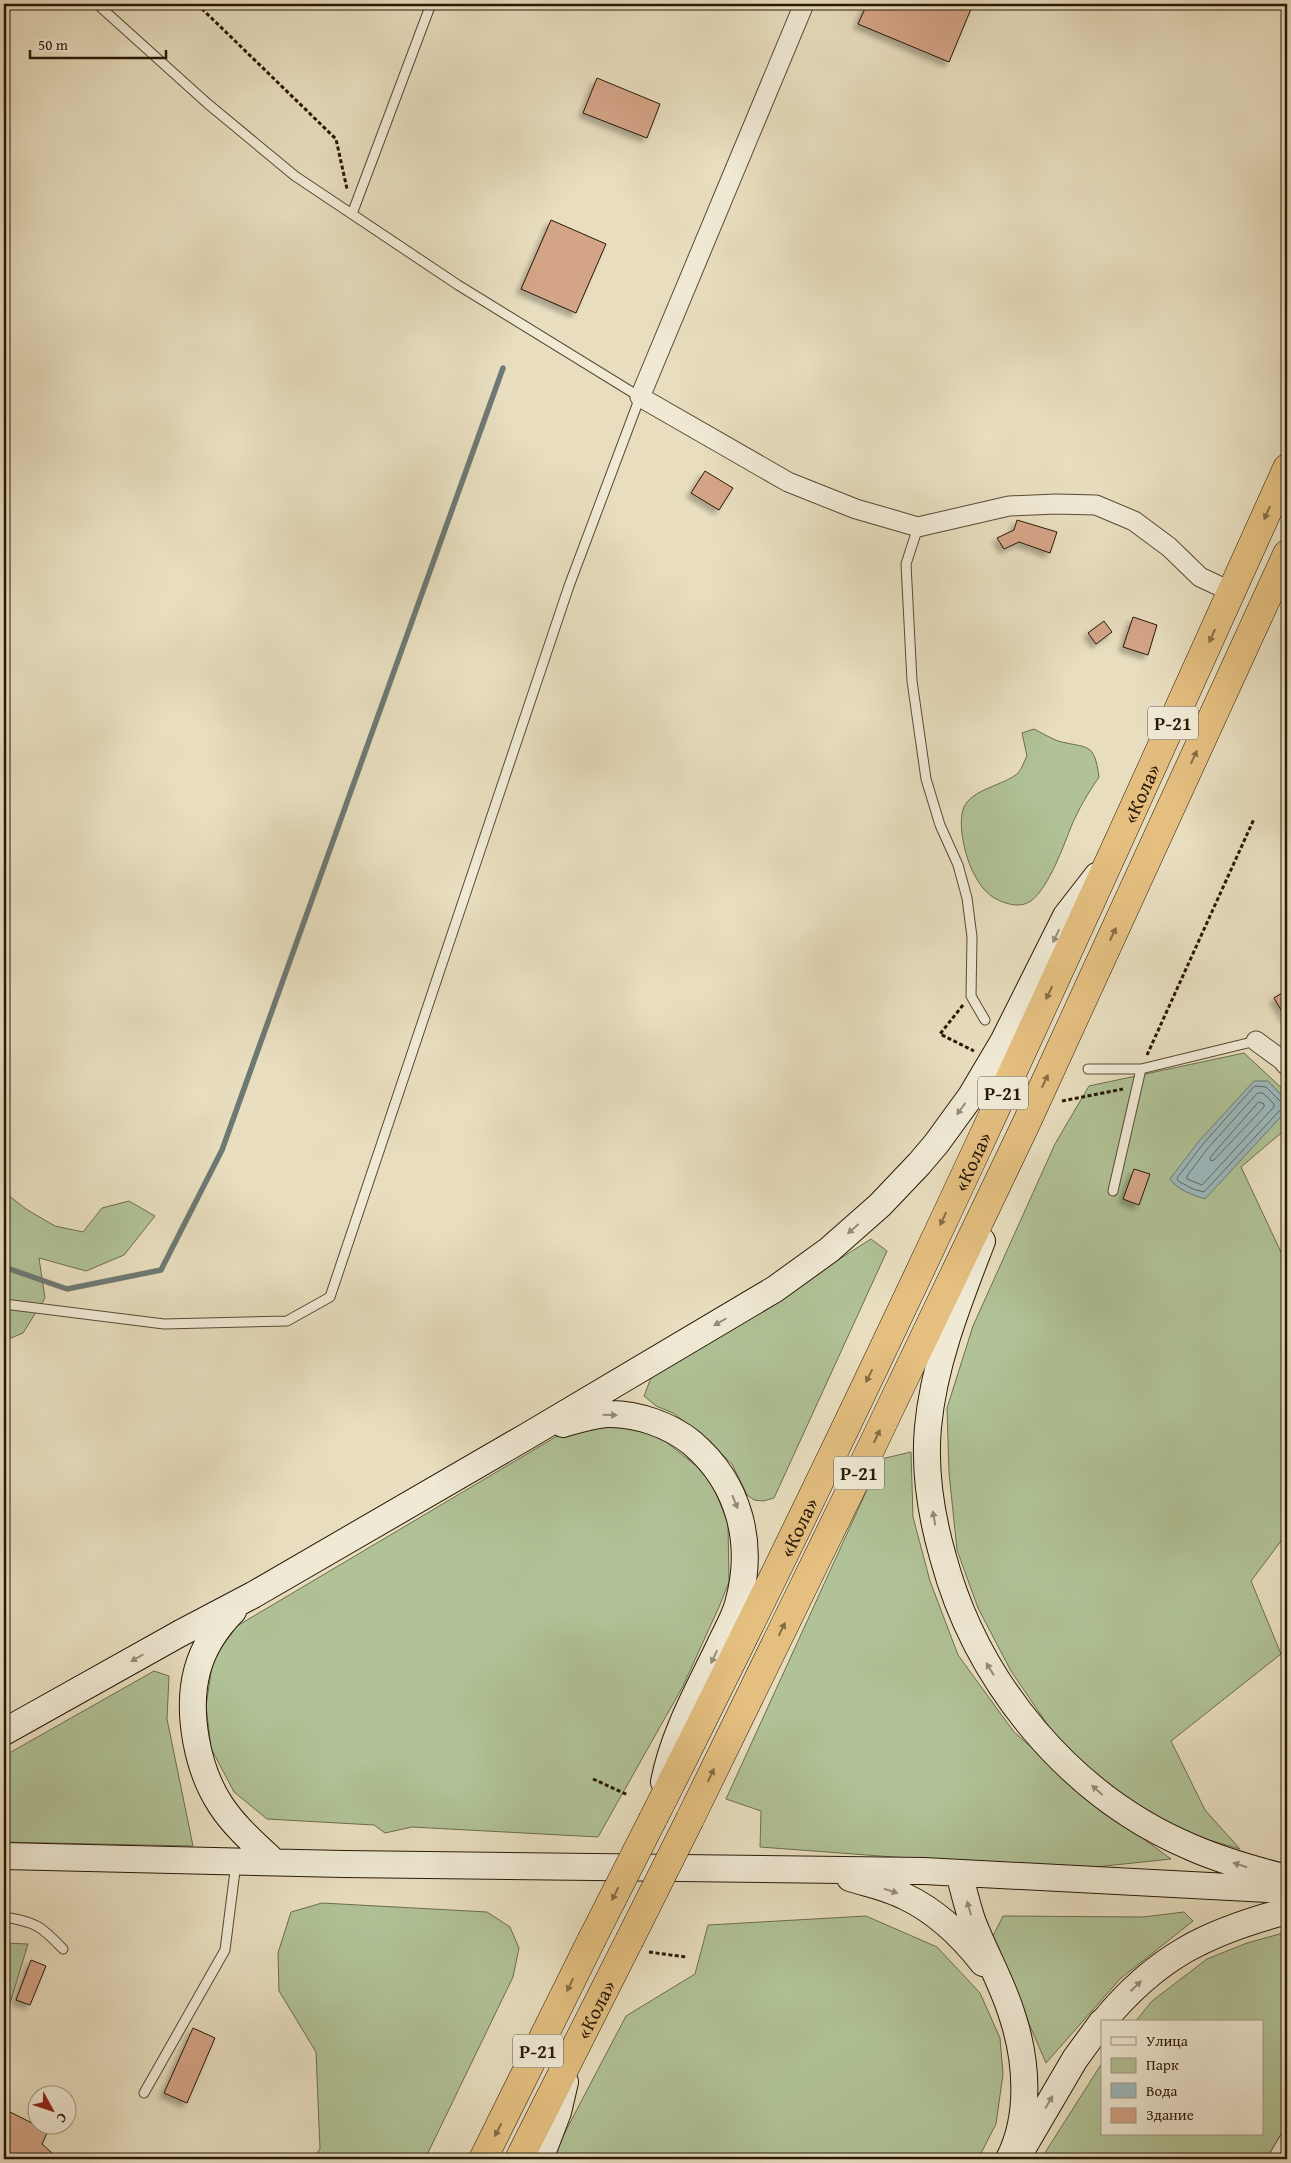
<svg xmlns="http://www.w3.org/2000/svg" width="1291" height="2163" viewBox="0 0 1291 2163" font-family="'Gentium Book Plus',serif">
  <defs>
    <filter id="shadow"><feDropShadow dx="-4.5" dy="4.5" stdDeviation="2.5" flood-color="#0004"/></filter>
  </defs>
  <rect width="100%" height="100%" fill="#e8debf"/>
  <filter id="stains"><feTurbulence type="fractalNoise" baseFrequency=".004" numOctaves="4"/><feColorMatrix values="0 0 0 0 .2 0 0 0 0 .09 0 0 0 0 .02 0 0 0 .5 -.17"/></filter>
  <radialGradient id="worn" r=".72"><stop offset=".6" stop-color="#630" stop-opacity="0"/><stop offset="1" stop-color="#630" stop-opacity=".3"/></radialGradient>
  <path fill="#b0c296" stroke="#6c6d4e" d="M1034,729c8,4 16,9 24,12 30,8 36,0 41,36 -11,16 -21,33 -28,50 -8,20 -22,60 -40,74 -8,5 -16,5 -25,2 -18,-5 -26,-17 -34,-33 -7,-15 -15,-47 -8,-63 8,-18 41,-22 54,-34 4,-4 6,-12 9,-17l-5,-23z
    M1244,1053l43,40v35l-46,39 46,98v268l-36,48 30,73 -110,87 34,69 35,39 -55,-16 -57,-28 -68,-62 -49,-72 -33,-63 -21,-58 -8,-77 -2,-65 26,-82 82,-182 34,-58z
    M4,1192l22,17 29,17 28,6 19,-24 27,-7 26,15 -31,39 -38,16 -47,-13 6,40 -22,35 -19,8z
    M871,1239l16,12 -113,247 -11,3 -9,-1 -7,-5 -15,-31 -26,-25 -33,-26 -17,-7 -12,-10 8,-21 58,-34z
    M622,1424l34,10 48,38 12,21 12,30 1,59 -10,25 -36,79 -85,151 -186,-10 -27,6 -11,-8 -107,-6 -33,-27 -23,-44 -5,-42 7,-47 24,-33 337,-200z
    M911,1452l2,65 17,64 28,74 56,77 75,67 82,60 -104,11 -307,-23 1,-36 -35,-12 155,-340z
    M154,1671l15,5 -2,43 26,127 -189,-4v-86z
    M322,1903l165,9 23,15 9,21 -6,29 -88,182h-112l7,-10 -4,-97 -37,-61 -1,-38 13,-41z
    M1184,1912l9,9 -73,58 -74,84 -54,-125 11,-22 140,1z
    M866,1916l71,31 43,46 20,45 3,36 -7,50 -18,35h-427l75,-143 69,-42 13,-49z
    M1287,1932v227h-246l61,-96v71h160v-112h-127l17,-21 55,-42 40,-16z
    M4,1943l24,1 -24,79z"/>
  <path fill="#9cb9bd" stroke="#6e7974" d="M1254,1081h14l17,18 2,11 -82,89c-12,-4 -28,-9 -35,-20l29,-38z"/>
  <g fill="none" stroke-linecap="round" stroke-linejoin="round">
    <path stroke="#626862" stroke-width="1" d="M1255,1086l11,1 17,17v3l-79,85 -11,-3 -15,-8 -1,-3 26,-34z
      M1258,1093h5l11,11v3l-72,78 -15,-6v-3l21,-28z
      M1259,1102l5,2v3l-50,53 -3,1 -1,-3 4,-5z"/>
    <path stroke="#6e7974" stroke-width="5.5" d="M4,1267l63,22 94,-19 61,-120 281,-782"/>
  </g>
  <path fill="#d4a487" stroke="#281807" filter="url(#shadow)" d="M867,4h106l-24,58 -91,-38z
    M597,78l63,26 -13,34 -64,-25z
    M551,220l55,24 -30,69 -55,-24z
    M705,471l28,17 -14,22 -28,-17z
    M1017,520l40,12 -7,21 -31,-11 -15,7 -7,-11 17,-8z
    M1133,617l24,8 -9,30 -25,-8z
    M1104,621l8,11 -16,12 -8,-11z
    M1287,990v30l-13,-22z
    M1134,1169l16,5 -11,31 -16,-6z
    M31,1960l15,6 -16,39 -14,-5z
    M193,2028l22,10 -28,65 -23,-10z
    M4,2109l44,22 -6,13 11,10 2,5h-51z"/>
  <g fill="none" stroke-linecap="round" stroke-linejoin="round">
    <g stroke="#584a35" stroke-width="11">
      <path id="lane" d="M352,214l79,-210
        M918,527l-12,37 6,117 14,98 14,46 18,40 9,33 5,39 -1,59 14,24
        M1088,1069h53l115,-28
        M1113,1191l28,-122
        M4,1304l160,20 123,-3 43,-24 239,-711 71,-189 -182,-112 -163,-109 -87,-72 -111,-100
        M4,1917c32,5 37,9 59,32
        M144,2093l81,-143 11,-87
        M1272,2159l15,-25"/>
    </g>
    <g stroke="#584a35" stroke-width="21">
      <path id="street" d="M804,4l-164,393 148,85 68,27 62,18 91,-21 47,-2 40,1 38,16 35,26 31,30 32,15
        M1256,1041l26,19 5,6"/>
    </g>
    <g stroke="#281807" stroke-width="28">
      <path id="secondary" d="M982,1241c-23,60 -48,121 -54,186 -4,44 3,88 15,130 34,127 128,240 250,291 30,13 62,22 94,30
        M563,1424c14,-4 29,-9 44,-10 29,-1 63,11 85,29 48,41 63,101 46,161 -4,15 -14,31 -20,45 -21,43 -45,86 -54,133
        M233,1611c-37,37 -46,78 -37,129 4,22 11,44 24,64 14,22 35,40 54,58
        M4,1732l175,-98 74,-39 276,-160 246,-146 54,-39 51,-45 39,-41 17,-20 35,-48 32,-54 63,-126 31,-40
        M4,1856l340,8 580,7 363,19
        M959,1873c4,15 8,32 13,47 12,32 30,62 40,95 15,45 19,101 -3,144
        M850,1878c19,6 39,10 56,19 31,15 56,39 77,66
        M1103,2022c53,-65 104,-90 184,-111
        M1024,2146l51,-87 27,-37
        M540,2159l18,-47 7,-30"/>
    </g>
    <g stroke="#281807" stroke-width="29">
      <g id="highway">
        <path id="s1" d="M653,1819c225,-444 430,-897 634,-1351"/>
        <path d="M690,1819l184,-377 151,-316 262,-572"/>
        <path d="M483,2159l108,-218"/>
        <path id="s2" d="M519,2159l110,-218"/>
      </g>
    </g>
    <path stroke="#281807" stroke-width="3" stroke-dasharray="4 2.5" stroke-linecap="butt" d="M197,4l139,135 11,50
      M963,1005l-23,29 34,17
      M1147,1055l107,-236
      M1062,1101l61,-12
      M593,1779l35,16
      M649,1952l37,5"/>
    <use href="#lane" stroke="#f0ead5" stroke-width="9"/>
    <use href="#street" stroke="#f0ead5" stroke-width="19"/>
    <use href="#secondary" stroke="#f0ead5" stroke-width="26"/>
    <use href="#highway" stroke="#e4bf80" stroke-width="28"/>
    <g stroke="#281807" stroke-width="29" stroke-linecap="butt">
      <path id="highway-bridge" d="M591,1941l62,-122
        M629,1941l61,-122"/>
    </g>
    <use href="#highway-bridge" stroke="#e4bf80" stroke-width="28"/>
  </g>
  <defs><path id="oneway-solid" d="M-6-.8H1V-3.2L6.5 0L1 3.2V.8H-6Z" transform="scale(1.25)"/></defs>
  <g fill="#866c44">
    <use href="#oneway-solid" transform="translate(1267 513) rotate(114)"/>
    <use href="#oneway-solid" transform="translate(1212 636) rotate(114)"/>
    <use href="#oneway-solid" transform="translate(1194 757) rotate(-65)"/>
    <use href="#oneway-solid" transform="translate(1113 934) rotate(-65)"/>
    <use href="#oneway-solid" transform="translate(1049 993) rotate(115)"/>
    <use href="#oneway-solid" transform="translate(1045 1081) rotate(-65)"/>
    <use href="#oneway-solid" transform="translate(943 1219) rotate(115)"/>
    <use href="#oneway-solid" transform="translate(869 1376) rotate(116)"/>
    <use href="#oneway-solid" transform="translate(877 1436) rotate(-65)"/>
    <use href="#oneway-solid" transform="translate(782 1629) rotate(-64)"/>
    <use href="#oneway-solid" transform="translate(711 1775) rotate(-64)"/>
    <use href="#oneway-solid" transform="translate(615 1894) rotate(117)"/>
    <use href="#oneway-solid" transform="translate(570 1985) rotate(116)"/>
    <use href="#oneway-solid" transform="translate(498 2130) rotate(117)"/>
  </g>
  <g fill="#968c78">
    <use href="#oneway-solid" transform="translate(1056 936) rotate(116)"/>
    <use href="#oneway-solid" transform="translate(961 1109) rotate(126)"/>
    <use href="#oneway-solid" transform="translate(853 1229) rotate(139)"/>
    <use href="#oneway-solid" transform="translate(720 1322) rotate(150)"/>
    <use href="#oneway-solid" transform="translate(610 1415) rotate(2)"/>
    <use href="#oneway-solid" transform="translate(735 1502) rotate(68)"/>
    <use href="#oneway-solid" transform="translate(934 1518) rotate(-100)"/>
    <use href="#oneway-solid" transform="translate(714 1657) rotate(115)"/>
    <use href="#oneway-solid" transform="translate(137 1658) rotate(150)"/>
    <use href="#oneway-solid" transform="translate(990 1669) rotate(-122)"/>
    <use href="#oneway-solid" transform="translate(1097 1790) rotate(-138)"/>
    <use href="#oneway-solid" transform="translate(1240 1865) rotate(-163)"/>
    <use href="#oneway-solid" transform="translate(891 1891) rotate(18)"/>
    <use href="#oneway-solid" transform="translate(969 1908) rotate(-106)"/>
    <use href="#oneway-solid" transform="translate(1136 1986) rotate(-44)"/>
    <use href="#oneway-solid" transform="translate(1049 2102) rotate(-59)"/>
  </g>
  <g text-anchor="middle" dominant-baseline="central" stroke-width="5" stroke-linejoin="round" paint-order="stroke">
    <g fill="#f0ead5" stroke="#645745" stroke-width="1">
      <rect x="1148" y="706.5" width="50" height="33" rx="4"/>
      <rect x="978" y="1076.5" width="50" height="33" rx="4"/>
      <rect x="834" y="1456.5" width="50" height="33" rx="4"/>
      <rect x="513" y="2034.5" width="50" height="33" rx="4"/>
    </g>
    <g font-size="19" font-weight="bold" fill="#281807">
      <text x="1173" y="723">Р-21</text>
      <text x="1003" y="1093">Р-21</text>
      <text x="859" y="1473">Р-21</text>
      <text x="538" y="2051">Р-21</text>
    </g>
    <g font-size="20" fill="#281807" stroke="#f0ead5">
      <text stroke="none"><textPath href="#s1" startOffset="1136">«Кола»</textPath></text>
      <text stroke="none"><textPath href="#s1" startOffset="731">«Кола»</textPath></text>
      <text stroke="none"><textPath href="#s1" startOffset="326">«Кола»</textPath></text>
      <text stroke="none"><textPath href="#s2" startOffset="168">«Кола»</textPath></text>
    </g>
  </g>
  <rect width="1291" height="2163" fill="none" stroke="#e8debf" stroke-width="20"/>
  <rect x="5" y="5" width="1281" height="2153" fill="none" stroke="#281807" stroke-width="2.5"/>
  <rect x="10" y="10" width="1271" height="2143" fill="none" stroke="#281807"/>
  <rect x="1101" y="2020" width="162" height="115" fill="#f0ead5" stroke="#a09683"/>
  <rect x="1111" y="2037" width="25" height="8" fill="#f0ead5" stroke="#a09683"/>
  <text x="1146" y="2046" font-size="15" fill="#281807">Улица</text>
  <rect x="1111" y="2058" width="25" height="15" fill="#b0c296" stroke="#a09683"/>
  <text x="1146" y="2070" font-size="15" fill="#281807">Парк</text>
  <rect x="1111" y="2083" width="25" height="15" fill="#9cb9bd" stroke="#a09683"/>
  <text x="1146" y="2096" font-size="15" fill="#281807">Вода</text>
  <rect x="1111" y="2108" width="25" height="15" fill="#d4a487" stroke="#a09683"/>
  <text x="1146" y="2120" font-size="15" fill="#281807">Здание</text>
  <g transform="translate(52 2110) rotate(130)"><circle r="24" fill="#f0ead5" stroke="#a09683"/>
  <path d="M0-4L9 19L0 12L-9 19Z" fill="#8f2418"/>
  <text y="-8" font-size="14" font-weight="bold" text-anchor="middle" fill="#281807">С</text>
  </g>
  <path d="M30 50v8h136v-8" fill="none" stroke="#281807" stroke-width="2.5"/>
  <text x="38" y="50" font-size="15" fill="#281807" stroke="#f0ead5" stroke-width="4" paint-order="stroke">50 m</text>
  <rect width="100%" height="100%" filter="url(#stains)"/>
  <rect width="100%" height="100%" fill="url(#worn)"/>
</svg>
